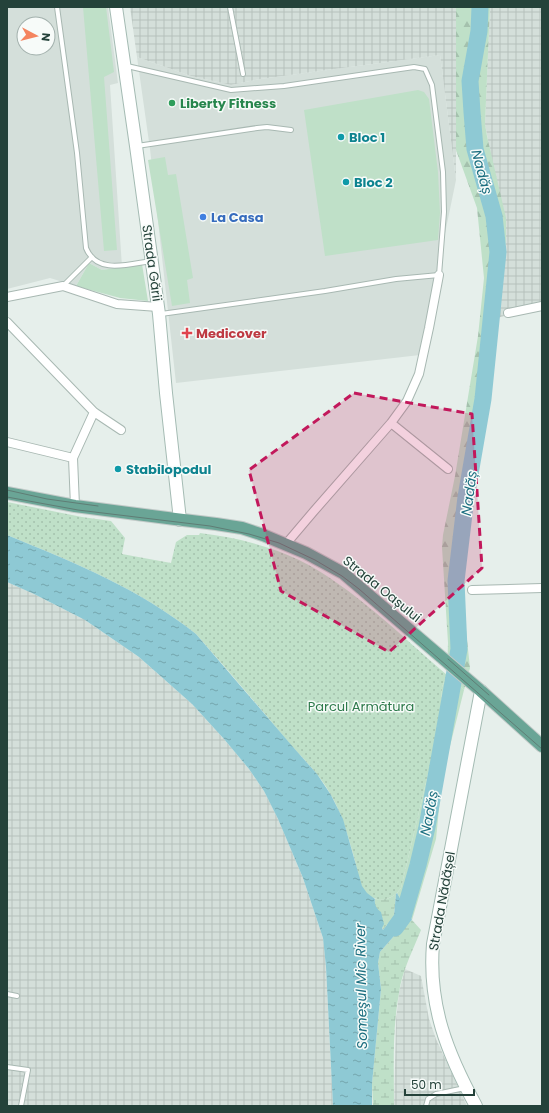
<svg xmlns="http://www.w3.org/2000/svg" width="549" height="1113" viewBox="0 0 549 1113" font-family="Poppins,sans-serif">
  <defs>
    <pattern id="industrial-grid" width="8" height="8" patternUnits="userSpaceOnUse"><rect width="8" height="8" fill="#d4dfda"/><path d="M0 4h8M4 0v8" fill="none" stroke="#b6c1bc"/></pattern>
    <pattern id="forest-firs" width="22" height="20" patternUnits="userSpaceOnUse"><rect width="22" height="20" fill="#bfe0c8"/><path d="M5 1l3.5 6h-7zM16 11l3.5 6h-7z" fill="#a4c1ad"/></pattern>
    <pattern id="wetland-marsh" width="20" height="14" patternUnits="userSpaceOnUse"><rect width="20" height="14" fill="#bfe0c8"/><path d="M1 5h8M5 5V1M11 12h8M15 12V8" fill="none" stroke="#a4c1ad"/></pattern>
    <pattern id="park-dots" width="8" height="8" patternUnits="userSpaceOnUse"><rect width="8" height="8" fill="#bfe0c8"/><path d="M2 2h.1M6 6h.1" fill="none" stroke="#a4c1ad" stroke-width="1.8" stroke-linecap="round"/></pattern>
    <pattern id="water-ripples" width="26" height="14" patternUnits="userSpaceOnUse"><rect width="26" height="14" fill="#8ec9d4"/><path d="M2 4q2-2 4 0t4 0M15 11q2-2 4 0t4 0" fill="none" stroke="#74a5ad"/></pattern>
  </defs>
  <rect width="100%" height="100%" fill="#e6efeb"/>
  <path fill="#d4dfda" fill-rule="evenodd" d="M7,7h101l10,76 -8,2 12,182 -20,3 -13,-7 -13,23 -26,-8 -43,11zM24,24h24v24h-24z
    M440,55l16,125 -36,175 -244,28 -26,-234 -13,-92 54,19 40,9 29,-6z"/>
  <path fill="url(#industrial-grid)" d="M130,7h326v173l-16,-125 -180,24 -29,6 -40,-9 -54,-19z
    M490,7h52v299l-45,12 9,-79 -21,-115z
    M7,582l27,12 51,26 54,37 53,47 32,35 25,30 15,22 14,28 25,59 20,60 3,29 7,139h-326z
    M405,969l16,7 8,43 7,20 31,67h-73l2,-85 3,-29z"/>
  <path fill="#bfe0c8" d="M83,7h23l8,65 -10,5 13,173 -13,1z
    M418,90l6,2 5,7 9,73 2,41 -2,27 -113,16 -21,-146z
    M165,157l3,18 8,-1 17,104 -6,2 3,23 -18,3 -24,-146z
    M89,263l13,7 40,-6 6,37 -28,-3 -44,-12z
    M447,675l17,15 -17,68 -7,41 -4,40 -24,81 -15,-27 4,-5 39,-165 2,-36z"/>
  <path fill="url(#forest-firs)" d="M456,7h34l-5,117 2,12 19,82v21l-9,79 -16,124 -21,131 10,95 -6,22 -17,-15 1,-32 -6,-96 1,-12 12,-59 23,-140 6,-58 -7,-70 -21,-58z"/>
  <path fill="url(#wetland-marsh)" d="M396,894l-2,22 -11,14 -8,-25v-6c9,1 14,0 21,-5z
    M412,920l9,10c-8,20 -19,41 -22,63 -7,37 -5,76 -5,113h-21l-1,-22 9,-95 -3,-26 2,-11 21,-24z"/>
  <path fill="url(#park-dots)" d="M7,502l75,15 29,4 14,17 -3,16 49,9 5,-21 11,-7h12l1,-2c33,4 68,12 99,27 54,27 102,76 148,115l-5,12 -2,36 -39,165c-9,13 -24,16 -36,4 -6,-7 -8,-25 -11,-35 -6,-21 -12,-43 -23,-62 -12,-22 -30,-38 -46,-57 -29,-35 -59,-70 -89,-104 -58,-46 -121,-71 -189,-99z"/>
  <path fill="url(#water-ripples)" d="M7,535c68,28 131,53 189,99l97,113 24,27 14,21 12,24 19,67 5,7 8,6c-1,6 2,10 6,13l3,12 -2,4 1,2 11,-14 2,-22 1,-1 15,27 -11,8 -21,24 -2,11 3,26 -9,95v22h-39l-7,-139 -3,-29 -20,-60 -25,-59 -14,-28 -15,-22 -25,-30 -32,-35 -53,-47 -54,-37 -51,-26 -27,-12z"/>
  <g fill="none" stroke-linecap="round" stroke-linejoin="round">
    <path stroke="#8ec9d4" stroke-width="17" d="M395,928l8,-11 15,-52 9,-38 32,-178 -3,-68 10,-84 17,-98 15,-147 -4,-36 -19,-67 -3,-37 -2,-31 9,-50 1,-24"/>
    <g stroke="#a8b8b2" stroke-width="6">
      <path id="lane" d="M57,7l20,146 9,95c11,27 43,16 65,13
        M230,7l13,67
        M127,66l104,24 53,-4 130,-19 11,2 7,16 11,87 1,40 -5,63 -43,4 -71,12 -164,23
        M137,146l120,-18 10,-1 24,3
        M63,286l29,-29
        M7,994l10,2
        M7,1067l21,3 -7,36
        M426,1106l2,-7 8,-5 29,-6"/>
    </g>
    <g stroke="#a8b8b2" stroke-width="10">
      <path id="street" d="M7,297l56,-11 54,18 41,3
        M508,313l34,-7
        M7,322l87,90 27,18
        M391,423l57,46
        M7,442l66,16 2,48
        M73,458l21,-46
        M286,544l28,-33 77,-88 16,-22 12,-27 10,-46 10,-53
        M472,590l70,-2"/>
    </g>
    <g stroke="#a4bbb3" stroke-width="14">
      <path id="secondary" d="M116,7l20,139 23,168 7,79 14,127
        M476,1106c-29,-53 -48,-101 -43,-162l48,-253"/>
    </g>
    <g stroke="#c2cac8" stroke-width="14">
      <path id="primary" d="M7,493l68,13 100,13 41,5 26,4 21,7 43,18 37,20 138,118 61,55"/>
    </g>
    <use href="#lane" stroke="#fff" stroke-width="4"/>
    <use href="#street" stroke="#fff" stroke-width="8"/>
    <use href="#secondary" stroke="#fff" stroke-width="12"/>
    <use href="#primary" stroke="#6aa596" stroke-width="12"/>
    <path stroke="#5f7d75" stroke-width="1" d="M7,490l40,9 51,7
      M7,497l71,13 132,16 39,8 30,9 36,17 27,16 17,13 183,160
      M448,659l41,36"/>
  </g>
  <path fill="#c2185b" fill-opacity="0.2" stroke="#c2185b" stroke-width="3" stroke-dasharray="8 5" stroke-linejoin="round" d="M354,393l118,21 10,154 -93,84 -108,-61 -32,-121z"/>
  <circle fill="#2e9e5b" stroke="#f7fbf9" stroke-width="1.5" cx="172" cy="103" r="4"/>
  <g fill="#0f9aa8" stroke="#f7fbf9" stroke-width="1.5">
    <circle cx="341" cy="137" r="4"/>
    <circle cx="346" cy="182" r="4"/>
    <circle cx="118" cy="469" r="4"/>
  </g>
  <circle fill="#3f7fe0" stroke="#f7fbf9" stroke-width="1.5" cx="203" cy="217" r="4"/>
  <path fill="#e0444e" stroke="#f7fbf9" stroke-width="1.5" d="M185 327h4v4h4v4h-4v4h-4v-4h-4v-4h4z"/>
  <g text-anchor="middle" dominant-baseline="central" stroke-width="3" stroke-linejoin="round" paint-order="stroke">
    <g font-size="13" font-weight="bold" fill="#27864d" stroke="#f7fbf9" text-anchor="start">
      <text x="180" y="103">Liberty Fitness</text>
    </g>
    <g font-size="13" font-weight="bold" fill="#0d838f" stroke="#f7fbf9" text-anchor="start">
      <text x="349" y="137">Bloc 1</text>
      <text x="354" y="182">Bloc 2</text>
      <text x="126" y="469">Stabilopodul</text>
    </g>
    <g font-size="13" font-weight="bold" fill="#366cbe" stroke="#f7fbf9" text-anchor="start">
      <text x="211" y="217">La Casa</text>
    </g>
    <g font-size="13" fill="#24423a" stroke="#f7fbf9">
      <text transform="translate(152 263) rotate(82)">Strada Gării</text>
      <text transform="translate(382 589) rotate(39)">Strada Oașului</text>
      <text transform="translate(442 901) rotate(-80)">Strada Nădășel</text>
    </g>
    <g font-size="13" font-weight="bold" fill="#be3a42" stroke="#f7fbf9" text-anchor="start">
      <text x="196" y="333">Medicover</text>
    </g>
    <g font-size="13" fill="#2d7a4b" stroke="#f7fbf9">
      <text x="361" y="706">Parcul Armătura</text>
    </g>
    <g font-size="14" font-style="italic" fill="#1c6f80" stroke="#f7fbf9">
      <text transform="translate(482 172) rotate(75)">Nadăș</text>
      <text transform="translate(469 493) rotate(-82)">Nadăș</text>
      <text transform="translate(429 813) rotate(-79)">Nadăș</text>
      <text transform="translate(361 986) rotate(-91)">Someşul Mic River</text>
    </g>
  </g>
  <rect width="549" height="1113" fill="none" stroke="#24423a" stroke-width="16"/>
  <g transform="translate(36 36) rotate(97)"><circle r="19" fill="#f7fbf9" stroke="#a3b1ad"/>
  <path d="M0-3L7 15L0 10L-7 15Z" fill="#f4845f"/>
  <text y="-6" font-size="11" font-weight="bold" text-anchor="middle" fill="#24423a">N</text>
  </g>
  <path d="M405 1089v6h69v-6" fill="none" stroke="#24423a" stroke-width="2"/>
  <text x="411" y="1089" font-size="12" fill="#24423a" stroke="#f7fbf9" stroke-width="3" paint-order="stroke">50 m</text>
</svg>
